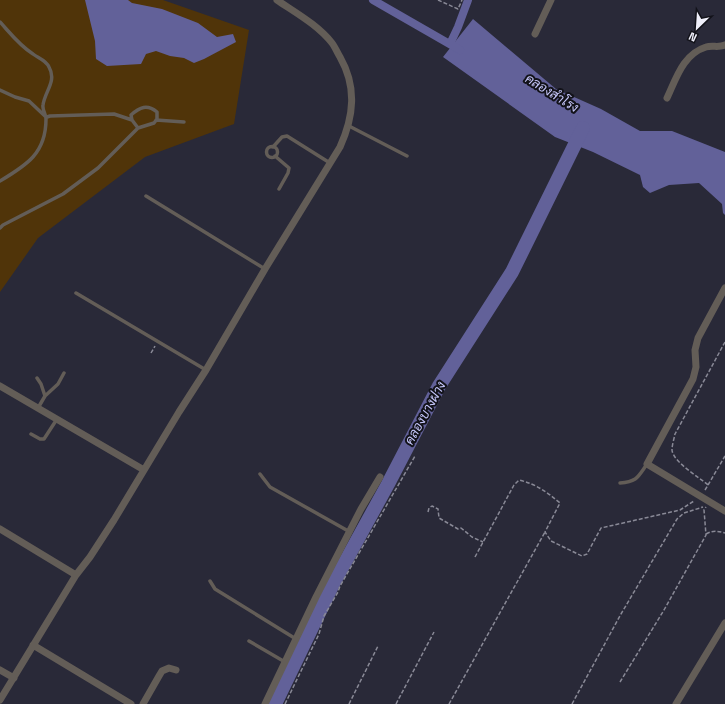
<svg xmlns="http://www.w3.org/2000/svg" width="725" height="704" viewBox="0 0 725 704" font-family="'Space Grotesk',Sarabun,sans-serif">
  <rect width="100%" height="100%" fill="#292938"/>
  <path fill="#503409" d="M0,0h163l86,30 -15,94 -89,33 -107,81 -38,54z"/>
  <path fill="#626199" d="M85,0h43l4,3 30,6 36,14 19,14 16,-3 3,8 -32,17 -10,4 -10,-5 -14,-2 -14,-5 -10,3 -5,10 -34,2 -11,-7 -1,-18z
    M473,19l83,70 45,20 39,22h32l53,21v63l-2,-2 -1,-9 -23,-21 -30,2 -19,8 -7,-6 -3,-12 -47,-23 -38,-15 -112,-80z"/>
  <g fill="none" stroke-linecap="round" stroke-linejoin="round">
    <path stroke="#626199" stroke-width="8" d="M373,0l87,50
      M450,44l8,-17 10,-27"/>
    <path stroke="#626199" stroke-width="14" d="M275,704l58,-120 55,-100 51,-98 73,-114 71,-144"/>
    <path stroke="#898996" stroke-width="1.5" stroke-dasharray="4 2" stroke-linecap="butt" d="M438,0l20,9 4,-9
      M151,353l4,-7
      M708,485l17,-29
      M705,490l3,-5c-9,-8 -35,-23 -36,-35 0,-5 2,-11 3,-16l50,-92
      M428,512l1,-4 3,-2 6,3 1,9 19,11 3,-1 11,9 11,5
      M706,534c7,-4 11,-3 19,-1
      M475,557l39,-72 5,-5c17,4 28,12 41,23l-15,29 6,9 31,15 5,-2 14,-26 79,-18 14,-9
      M620,682l44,-72 42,-75 -2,-25 2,-3
      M285,704l34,-70 5,-18 14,-24 2,-6 75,-130
      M349,704l29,-58
      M396,704l38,-72
      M449,704l96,-172
      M572,704l49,-90 56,-95 7,-6 19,-6"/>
    <path stroke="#635d57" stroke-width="3.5" d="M0,22c10,11 20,24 33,32 5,4 13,6 16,13 8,14 -4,24 -6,38 -1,5 3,9 3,14 0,34 -19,46 -46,62
      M0,90l15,7 14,4 17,16
      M47,117l3,-1 64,-2 18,6
      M156,120l28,2
      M349,126l58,30
      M266.5 152a5.5 5.5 0 1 1 11 0a5.5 5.5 0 1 1-11 0Z
      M273,147l9,-10 5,-1 43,27
      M275,156l14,12 -1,5 -9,16
      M146,196l119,73
      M0,228l3,-3 60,-31 35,-26 40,-40 16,-5 3,-4v-7c-10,-8 -17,-5 -26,3l1,5 6,8
      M76,293l130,77
      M37,378l4,6 4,12
      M38,408l7,-12 13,-12 6,-11
      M31,434l9,5h4l13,-20
      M260,474l10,13 80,45
      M620,483c17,-1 18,-6 27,-19
      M210,581l5,8 81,50
      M249,641l36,21"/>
    <path stroke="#635d57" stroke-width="7" d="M535,34l16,-34
      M667,98c9,-19 16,-44 39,-51 6,-2 13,1 19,-2
      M725,288l-27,50 -3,12 1,17 -3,12 -46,85 78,47
      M0,386l144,84
      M0,529l76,46
      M33,645l98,59
      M0,670l14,8
      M0,700l76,-125 14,-18 24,-37 65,-108 27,-42 59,-101 75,-122c14,-31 17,-60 0,-90 -3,-5 -5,-10 -8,-14 -14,-18 -36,-30 -55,-43
      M143,704l16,-28 3,-5 7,-3 7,2
      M265,704l51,-107 45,-88 19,-32
      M676,704l49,-81"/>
  </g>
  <g text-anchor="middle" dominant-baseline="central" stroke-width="4" stroke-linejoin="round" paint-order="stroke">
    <g font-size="13" font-style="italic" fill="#c5c6f9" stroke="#121219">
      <text transform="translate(552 93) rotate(32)">คลองสำโรง</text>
      <text transform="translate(425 413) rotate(-61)">คลองบางฝาง</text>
    </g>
  </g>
  <g transform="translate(697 28) rotate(205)" stroke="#121219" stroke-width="3" paint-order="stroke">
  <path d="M0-3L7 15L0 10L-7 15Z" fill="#efeffa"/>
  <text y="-6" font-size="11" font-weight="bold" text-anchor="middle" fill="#efeffa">N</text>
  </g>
</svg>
